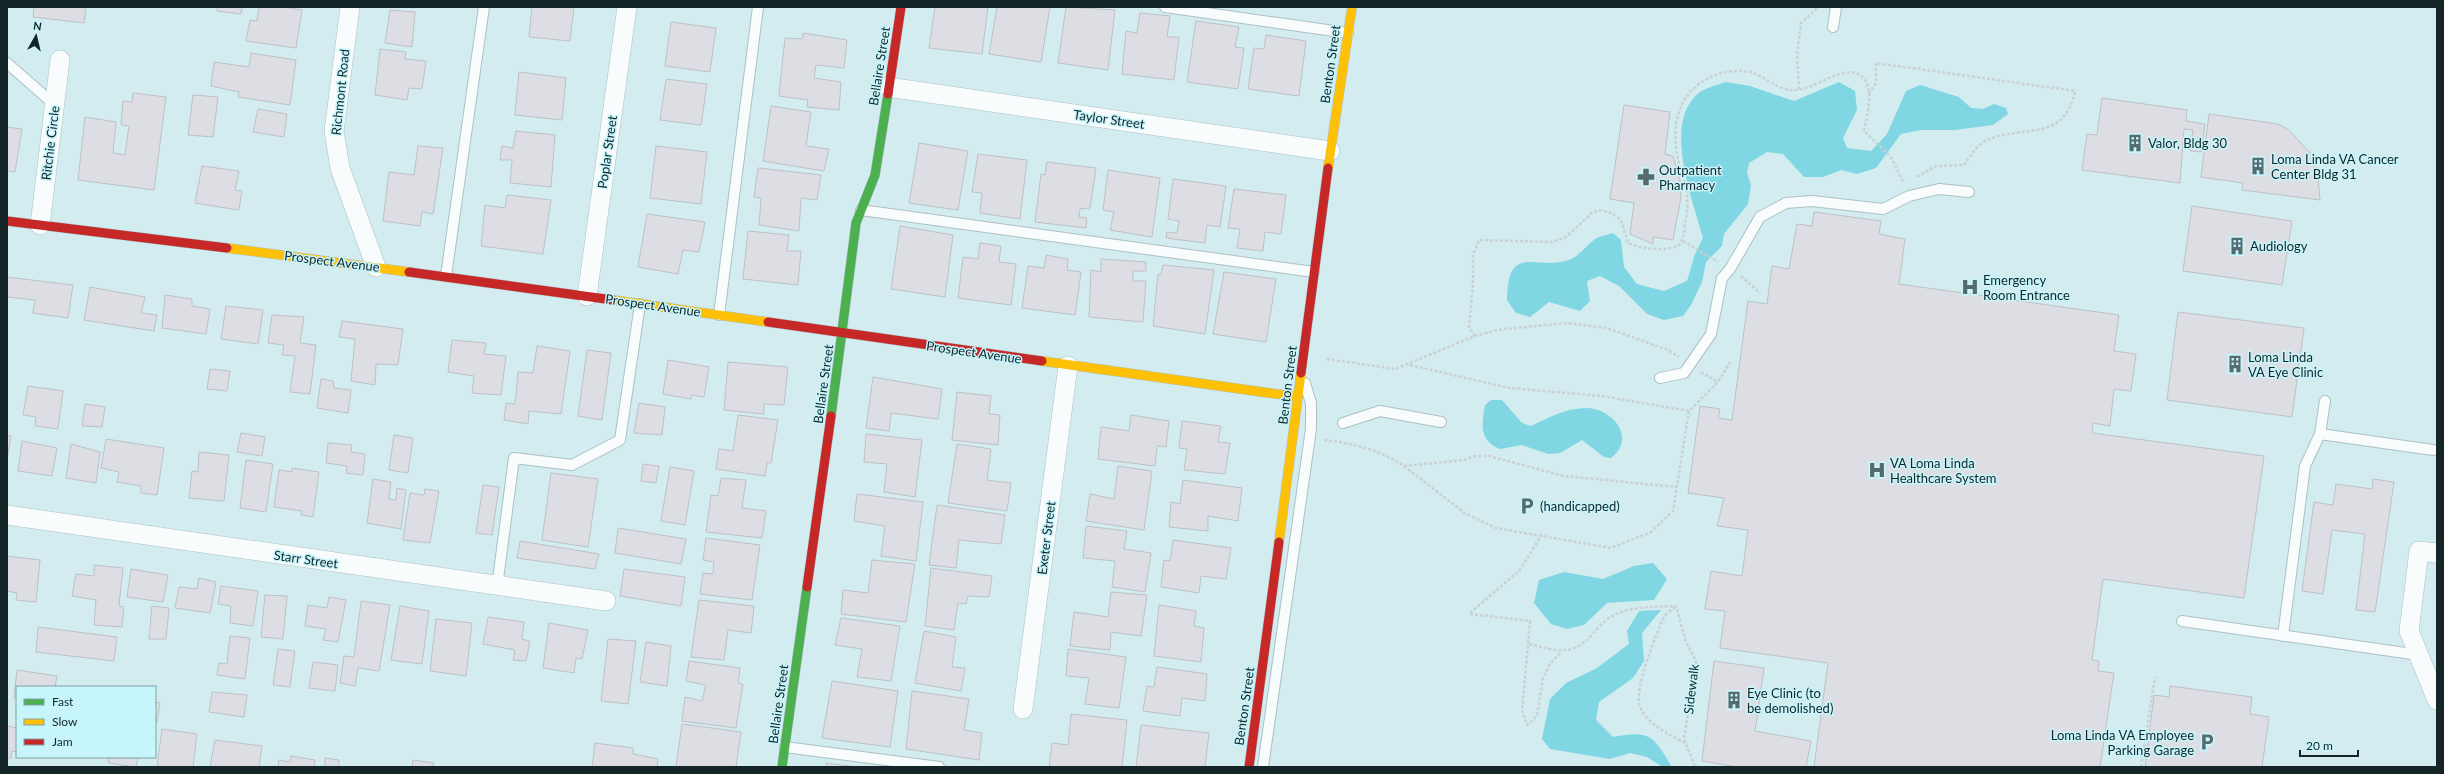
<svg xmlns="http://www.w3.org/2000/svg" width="2444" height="774" viewBox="0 0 2444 774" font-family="Lato,sans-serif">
  <rect width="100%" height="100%" fill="#d3ecf0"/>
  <path fill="#80d6e2" d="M1726,82l24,4 44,15 45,-19 16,9 2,19 -14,28 4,10 24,3 16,-17 19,-43 14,-6 39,12 12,11 12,1 11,-5 12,4 2,6 -15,11 -38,5h-34l-20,4 -25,34 -19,6 -16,-4 -18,7h-19l-21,-23 -16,-2 -18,11 -2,10 4,12 -3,19 -24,30 -2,12 -16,16 -4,20 -11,23 -8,11 -19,4 -17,-6 -28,-28 -19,-10 -13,5 3,20 -10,10 -31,-9 -19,15 -14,-4 -9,-13c1,-60 30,-27 64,-41 9,-4 16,-14 24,-20 5,-3 12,-4 18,-6l8,7 3,27 13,17 27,7 23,-10 8,-27 8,-16c-10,-37 -42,-117 -3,-146 8,-5 17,-7 26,-10z
    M1491,400h11l20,23 9,3c19,-9 35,-18 56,-18 26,1 50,30 24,50l-7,-1 -22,-17 -22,13 -12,1 -26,-9 -22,4c-22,-9 -18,-25 -15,-44z
    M1653,563l14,16 -13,21 -47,3 -23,22 -17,4 -16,-5 -17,-21 5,-23 25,-8 39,7 31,-13z
    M1661,610l-19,23 2,28 -11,17 -34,24 -3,18 17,17c38,-7 40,-1 59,30h-9l-16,-10 -17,-4 -20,6 -60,-10 -8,-10 8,-40 16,-16 31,-15 32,-24 -2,-13 12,-20z"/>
  <path fill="#dddee3" stroke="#bdc1c5" d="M34,7h52l-2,16 -51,-6z
    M217,7h25l-1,7 -24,-3z
    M259,7h25l18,3 -6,38 -50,-7 4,-21 7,1z
    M532,7h42l-4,34 -41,-4z
    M935,7h53l-6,47 -53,-6z
    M997,7h53l-9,55 -52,-8z
    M1066,7l49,3 -7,60 -50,-7z
    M390,10l25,2 -3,35 -27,-4z
    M1140,13l30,3 -3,21h12l-5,43 -52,-6 4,-43 11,2z
    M1196,21l43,6 -4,20 9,1 -6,41 -51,-7z
    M671,22l45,6 -6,44 -45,-6z
    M803,33l44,7 -3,28 -28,-3 -2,13 27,4 -2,28 -32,-3 1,-7 -29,-4 6,-58 17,1z
    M1266,35l40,6 -7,55 -51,-7 6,-41 10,1z
    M380,49l26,3 -1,7 21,2 -4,28 -13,-1 -2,12 -32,-5z
    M251,53l45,7 -6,45 -52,-8 1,-5 -28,-6 3,-24 35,5z
    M519,72l47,6 -4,42 -47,-5z
    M666,79l41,5 -6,41 -41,-5z
    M133,93l33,4 -12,93 -76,-10 7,-63 31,5 -3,31 12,2 4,-29 -8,-1 2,-24 9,1z
    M193,95l25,2 -5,40 -25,-2z
    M2102,98l85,12 -1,11 19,3 -4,28 -11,-1 3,-21 -9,-1 -4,54 -98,-13 5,-36 10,1z
    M1624,105l46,7 -5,42 8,2 7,24 1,17 -8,43 -20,-3v7l-23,-10 4,-31 -24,-4z
    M771,106l40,6 -5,34 23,3 -5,22 -61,-10z
    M258,109l29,5 -3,23 -31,-5z
    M2209,114l69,10 11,6 23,25 6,23 2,22 -78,-10 1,-7 -42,-6z
    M7,127l15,2 -7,43 -8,-1z
    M516,131l39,4 -4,52 -41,-4 2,-23h-12l2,-14 11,2z
    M919,143l49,8 -10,59 -49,-7z
    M418,146l25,2 -10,66 -11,-2 -2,14 -37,-5 6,-49 25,3z
    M656,146l51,6 -6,52 -51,-6z
    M978,154l49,6 -7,59 -40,-6 2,-20 -10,-1z
    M1047,162l49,6 -6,40 -10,1 -1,8 8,1 -1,10 -51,-6 6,-48 4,1z
    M202,166l37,5 -4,19 7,1 -3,19 -44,-7z
    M758,168l63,7 -4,25 -16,-2 -2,33 -40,-6 2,-27 -7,-1z
    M1108,170l52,8 -8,59 -42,-7 4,-18 -11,-2z
    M1173,179l53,7 -6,41 -13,-2 -2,18 -39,-5 1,-6 10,1 2,-12 -11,-2z
    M1234,189l52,6 -5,39 -16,-2 -2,19 -26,-3 3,-19 -12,-1z
    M507,195l44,5 -8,54 -62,-8 4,-41 20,3z
    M2192,206l100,15 -10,64 -99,-14z
    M1814,212l67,9 -2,13 26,5 -6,45 220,31 -5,36 22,3 -5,37 -17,-2 -4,37 -17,-3 -1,10 172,23 -20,142 -141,-19 -11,81 7,1 -1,10 16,2 -14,94h-286l14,-104 -108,-15 5,-37 -20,-2 6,-38 31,5 6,-46 -31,-4 7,-28 -36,-5 12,-87 20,3 -2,9 14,2 16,-119 19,3 5,-38 17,3 8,-45 15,2z
    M647,214l58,8 -6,30 -16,-2 -5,24 -40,-7z
    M900,226l53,9 -8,62 -54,-8z
    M748,231l41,4 -2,16h14l-3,34 -55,-6z
    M980,243l21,3 -2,16 17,2 -5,41 -53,-7 5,-41 15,2z
    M1046,255l22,4 -1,11 14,2 -6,43 -53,-7 6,-42 16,2z
    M1101,259l45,3v9h-13v10h13l-3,41 -54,-5 2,-47 10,2z
    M1163,265l51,5 -9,64 -52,-8 5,-52 3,1z
    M1224,272l52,7 -10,63 -53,-8z
    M7,277l66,8 -5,33 -35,-5 2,-13 -28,-3z
    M90,287l55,10 -4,16 16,2 -3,16 -70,-11z
    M165,295l27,4v7l18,3 -4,25 -44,-6z
    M226,306l37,4 -5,34 -37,-5z
    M2178,312l126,16 -12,89 -125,-17z
    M272,315l32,2 -4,26 16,2 -6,49 -20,-2 5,-36 -13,-1 2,-10 -16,-2z
    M342,321l61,8 -5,36 -22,-1 -1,21 -24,-4 4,-42 -16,-2z
    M452,340l34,3 -2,11 22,2 -5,39 -29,-2 2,-17 -26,-4z
    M537,346l33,5 -9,63 -32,-3 -1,13 -24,-4 2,-17 9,1 3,-32 15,1z
    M587,350l24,3 -9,67 -24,-4z
    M668,360l41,7 -5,30 -12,-2 -1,4 -28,-5z
    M728,362l60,5 -4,38 -20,-1v10l-40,-4z
    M210,369l20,2 -3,20 -20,-2z
    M873,377l69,12 -4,30 -47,-6 -2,18 -23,-3z
    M321,379l12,2 1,7 17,2 -3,23 -31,-5z
    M28,386l35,5 -5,38 -23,-3 1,-9 -13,-2z
    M957,392l34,4 -2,18 11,1 -2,30 -46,-5z
    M639,403l26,4 -3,28 -28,-2z
    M85,404l20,3 -3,20 -20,-1z
    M738,415l40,5 -7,43h-4l-2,13 -49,-7 3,-20 14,2z
    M1131,415l38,6 -3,26 -9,-1 -2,20 -57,-7 3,-32 28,4z
    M1182,421l39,5 -3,16 12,1 -5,31 -41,-4 3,-21 -8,-1z
    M241,433l24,4 -3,19 -25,-4z
    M866,434l56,6 -7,57 -31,-5 3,-28 -23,-2z
    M7,435l4,1 -4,24z
    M394,435l19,3 -5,35 -19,-3z
    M106,439l58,9 -7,47 -16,-2v-7l-24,-4 2,-10 -18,-4z
    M22,441l35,7 -5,28 -34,-5z
    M328,443l24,2 -1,7 14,2 -2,21 -17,-2 1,-7 -21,-3z
    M71,444l29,8 -4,31 -30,-5z
    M957,444l34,5 -4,31 24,3 -4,28 -59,-8z
    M199,452l30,3 -5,46 -35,-3 3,-27 6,1z
    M246,460l27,4 -7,48 -26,-4z
    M643,464l16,2 -3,17 -15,-2z
    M1118,466l34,5 -8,59 -58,-9 4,-27 24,5z
    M670,467l24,4 -9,54 -24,-4z
    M292,468l27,4 -6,45 -12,-2 1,-4 -28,-4 5,-37 13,2z
    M551,473l47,6 -10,68 -46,-7z
    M721,478l25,2 -4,28 24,3 -4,27 -56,-6 5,-37 7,1z
    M373,479l18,3 -2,17 7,1 1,-12 9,2 -5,39 -34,-6z
    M2373,479l21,3 -19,130 -19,-2 9,-76 -33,-4 -9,64 -21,-3 12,-89 19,3 3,-21 36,5z
    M1183,480l59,8 -4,33 -30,-5v15l-39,-4 2,-25 9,2z
    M483,485l16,2 -7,48 -16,-2z
    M425,489l14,2 -9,52 -27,-3 7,-47 14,2z
    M857,494l66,8 -7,59 -35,-5 4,-30 -31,-5z
    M937,505l68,10 -4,29 -42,-4 -3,28 -27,-3z
    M1086,526l41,5 -3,18 27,4 -6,39 -33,-5 3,-26 -32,-3z
    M618,528l68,11 -5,25 -66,-11z
    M706,538l54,7 -8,55 -52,-6 3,-21 10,1 1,-12 -11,-2z
    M1173,540l58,8 -5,31 -25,-3 -2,17 -38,-6 3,-27 6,1z
    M520,541l79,13 -4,15 -78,-11z
    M7,556l33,4 -4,42 -20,-2 1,-7 -10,-2z
    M872,560l43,4 -9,58 -65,-8 2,-24 25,3z
    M94,565l29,3 -4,38 5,1 -2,20 -28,-2 2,-25 -24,-4 4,-22 18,2z
    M931,568l61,8 -3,21 -21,-1 -2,8 -8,-1 -4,27 -29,-4z
    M131,569l37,6 -5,27 -36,-5z
    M624,569l61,8 -4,29 -61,-10z
    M199,578l17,4 -6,31 -35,-5 4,-21 18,2z
    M221,586l37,5 -5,35 -23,-3 1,-17 -13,-2z
    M1111,592l36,3 -6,41 -30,-4 -1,18 -40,-4 4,-34 34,5z
    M265,595l22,1 -4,43 -22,-2z
    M329,597l17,3 -8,42 -15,-2 3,-11 -21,-3 3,-21 19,3z
    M699,600l55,6 -3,27 -23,-3 -4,30 -33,-3z
    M361,601l29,4 -11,66 -21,-3 -3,18 -15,-3 4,-27 10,1z
    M1159,605l37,6 -2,15 10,2 -3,34 -47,-6z
    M152,606l17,2 -3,31h-17z
    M400,606l29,5 -7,53 -31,-4z
    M488,617l36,5 -2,17 8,2 -4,20 -13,-1 2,-10 -32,-6z
    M841,618l59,8 -9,55 -34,-4 5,-28 -27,-4z
    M436,619l36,4 -6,53 -36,-5z
    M549,623l39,7 -6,29 -6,-1 -2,15 -31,-5z
    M38,627l79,10 -3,24 -78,-9z
    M924,631l32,6 -4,30 13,1 -4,23 -46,-8z
    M230,636l20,2 -5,41 -28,-4 2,-12 8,1z
    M608,639l28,2 -8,63 -27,-3z
    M646,642l25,4 -4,40 -27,-4z
    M278,649l17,2 -5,36 -17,-2z
    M1068,649l58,8 -7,51 -34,-4 4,-26 -23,-2z
    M689,661l51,7 -2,15 5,1 -7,44 -54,-7 3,-24 17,4 4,-16 -20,-4z
    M1714,661l50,7 -9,63 56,10 -5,26h-69l-35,-6z
    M313,662l25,3 -3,26 -26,-3z
    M1157,667l50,7 -2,27 -23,-3 -2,18 -37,-5 4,-25 7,1z
    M17,670l40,6 -2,11h-38v12l-3,-1z
    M832,681l66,10 -8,56 -68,-9z
    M2170,686l82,11 -2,17 19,3 -7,50h-117l9,-72 15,2z
    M912,691l57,8 -5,31 18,3 -3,27 -73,-11z
    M212,692l35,3 -3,22 -35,-5z
    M155,702l5,1 -3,19 -2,-1z
    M1071,714l56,6 -5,47h-73l3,-24 16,2z
    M682,724l59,8 -5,35h-60z
    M1141,725l68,8 -4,34h-69z
    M7,726l10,2v24l-5,-1 -1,7h-4z
    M162,729l35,5 -4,33h-36z
    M215,740l47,6 -3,21h-49z
    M595,743l38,5v6l25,5 -1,8h-65z
    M291,756l24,4 -1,7h-36l1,-7 11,2z
    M109,757h29l-2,10 -28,-4z
    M325,758l14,2v7h-14z
    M413,760l21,3 -1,4h-21z
    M826,763l31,4h-31z"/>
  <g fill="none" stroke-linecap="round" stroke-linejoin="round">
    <g stroke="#acc0c3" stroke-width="12">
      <path id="lane" d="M1165,7l183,26
        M1833,27l3,-20
        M7,63l48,42
        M861,210l453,62
        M446,276l38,-269
        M719,315l39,-308
        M1660,378l24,-5 27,-39 11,-56 8,-9 30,-52 26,-14 26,-2 71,8 26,-13 30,-7 30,3
        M2325,401l-5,33 113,16
        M1343,423l37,-12 61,11
        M497,587l17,-129 58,7 48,-25 20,-136
        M2182,621l237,34
        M2283,636l22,-170 15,-32
        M785,747l154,20
        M1263,767l48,-338v-26l-6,-20"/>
    </g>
    <g stroke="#acc0c3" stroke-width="20">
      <path id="street" d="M350,7l-16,124 6,37 36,99
        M888,87l442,64
        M40,225l20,-165
        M587,296l40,-289
        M7,515l599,86
        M2437,553l-18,-2 -10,80 28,69
        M1023,709l45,-343"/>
    </g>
    <g stroke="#acc0c3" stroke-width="10">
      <path id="fast" d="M831,416l25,-193 19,-48 13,-81
        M782,767l25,-180"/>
    </g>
    <g stroke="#acc0c3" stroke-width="10">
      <path id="slow" d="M1328,168l24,-161
        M227,248l182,24
        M613,300l155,22
        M1042,361l256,36
        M1279,542l22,-169"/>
    </g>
    <g stroke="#acc0c3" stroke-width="10">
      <path id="jam" d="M888,94l13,-87
        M7,221l220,27
        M409,272l204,28
        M768,322l274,39
        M1301,373l27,-205
        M807,587l24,-171
        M1249,767l30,-225"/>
    </g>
    <path stroke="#cad1d2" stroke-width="2.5" stroke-dasharray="3 2" stroke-linecap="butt" d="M1799,89l-2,-34 4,-32 17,-16
      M1869,94l7,-11v-20l199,28c-11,52 -50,33 -88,49 -10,5 -17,16 -23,25l-28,1 -21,12
      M1683,241l35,21
      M1741,276l19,17
      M1475,336l-6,-9 4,-44v-28l6,-15 73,2 14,-5 26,-24 7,-3 13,3 9,7 7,23c16,7 34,8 50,3 6,-6 6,-13 7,-22 2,-10 3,-21 2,-30 -1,-10 -6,-20 -8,-30 -6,-25 -6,-54 13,-74 15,-15 37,-22 58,-18 15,4 26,17 42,18 19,2 50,-25 66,-16 19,9 9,41 6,57l27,26 13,27
      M1327,359l68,10 80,-33 22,-6 70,-7 40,5 61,22 11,7
      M1410,365l99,23 93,8 87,15
      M1701,372l17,10
      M1324,440c28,3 56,10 80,26l59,-6 12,-4h14l75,20 113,11
      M1404,466l62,48 30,14 115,20 40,-16 22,-21 16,-100 29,-29 12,-20
      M1675,607c-3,3 -9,6 -11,10 -8,18 -31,73 -24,90 7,17 30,28 45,36
      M1470,613l50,-43 21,-34
      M1470,614l60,7 -8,90 5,14 10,-9 6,-38 7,-14 11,-12
      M1529,644c25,6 41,13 61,-7 6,-7 13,-15 20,-20 19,-11 44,-10 66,-11l10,36 10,19 -12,78 11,28
      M2141,767l14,-90"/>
    <use href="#lane" stroke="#f8fcfd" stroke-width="10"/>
    <use href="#street" stroke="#f8fcfd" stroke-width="19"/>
    <use href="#fast" stroke="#4caf50" stroke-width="9"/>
    <use href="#slow" stroke="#ffc107" stroke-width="9"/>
    <use href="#jam" stroke="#c62828" stroke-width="9"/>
  </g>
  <defs>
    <g id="building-bare" transform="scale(1.38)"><path d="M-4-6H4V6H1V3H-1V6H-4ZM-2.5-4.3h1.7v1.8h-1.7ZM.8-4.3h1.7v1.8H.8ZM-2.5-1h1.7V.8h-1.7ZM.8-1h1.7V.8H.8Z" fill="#566b6d" stroke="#c7f5fc" stroke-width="2.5" paint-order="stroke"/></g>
    <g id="pharmacy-bare" transform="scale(1.38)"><path d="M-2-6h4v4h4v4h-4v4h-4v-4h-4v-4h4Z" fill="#566b6d" stroke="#c7f5fc" stroke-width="2.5" paint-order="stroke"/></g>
    <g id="hospital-bare" transform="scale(1.38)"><path d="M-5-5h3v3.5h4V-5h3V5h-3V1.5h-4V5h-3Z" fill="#566b6d" stroke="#c7f5fc" stroke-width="2.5" paint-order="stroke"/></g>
    <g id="parking-bare" transform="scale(1.38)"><path d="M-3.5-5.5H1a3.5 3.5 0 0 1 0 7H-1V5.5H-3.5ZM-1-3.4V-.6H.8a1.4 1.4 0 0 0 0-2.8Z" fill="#566b6d" stroke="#c7f5fc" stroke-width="2.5" paint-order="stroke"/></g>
  </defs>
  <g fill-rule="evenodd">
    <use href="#building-bare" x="2135" y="143"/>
    <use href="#building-bare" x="2258" y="166"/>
    <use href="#pharmacy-bare" x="1646" y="177"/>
    <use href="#building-bare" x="2237" y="246"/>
    <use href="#hospital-bare" x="1970" y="287"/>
    <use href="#building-bare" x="2235" y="364"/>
    <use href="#hospital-bare" x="1877" y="470"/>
    <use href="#parking-bare" x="1527" y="506"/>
    <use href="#building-bare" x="1734" y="700"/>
    <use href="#parking-bare" x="2207" y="742"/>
  </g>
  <g text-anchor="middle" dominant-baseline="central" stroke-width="3" stroke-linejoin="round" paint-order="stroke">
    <g font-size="13" fill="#132527" stroke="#c7f5fc">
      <text transform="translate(1330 64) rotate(-82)">Benton Street</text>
      <text transform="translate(879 66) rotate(-81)">Bellaire Street</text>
      <text transform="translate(340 92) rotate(-84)">Richmont Road</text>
      <text transform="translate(1109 119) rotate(8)">Taylor Street</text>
      <text transform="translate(50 143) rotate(-83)">Ritchie Circle</text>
      <text transform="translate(607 152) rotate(-82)">Poplar Street</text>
      <text transform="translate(332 261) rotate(7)">Prospect Avenue</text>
      <text transform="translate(653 305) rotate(8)">Prospect Avenue</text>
      <text transform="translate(974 352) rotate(8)">Prospect Avenue</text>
      <text transform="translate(823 384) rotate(-82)">Bellaire Street</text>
      <text transform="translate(1287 385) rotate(-83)">Benton Street</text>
      <text transform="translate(1046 538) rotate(-83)">Exeter Street</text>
      <text transform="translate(306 559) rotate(8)">Starr Street</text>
      <text transform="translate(1691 689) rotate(-83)">Sidewalk</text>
      <text transform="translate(778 704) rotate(-82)">Bellaire Street</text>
      <text transform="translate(1244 706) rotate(-82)">Benton Street</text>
    </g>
    <g font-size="13" fill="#132527" stroke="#c7f5fc" text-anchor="start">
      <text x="2148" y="143">Valor, Bldg 30</text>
      <text x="2271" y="159">Loma Linda VA Cancer<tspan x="2271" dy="15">Center Bldg 31</tspan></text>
      <text x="1659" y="170">Outpatient<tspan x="1659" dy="15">Pharmacy</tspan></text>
      <text x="2250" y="246">Audiology</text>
      <text x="1983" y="280">Emergency<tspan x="1983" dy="15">Room Entrance</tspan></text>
      <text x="2248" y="357">Loma Linda<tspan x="2248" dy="15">VA Eye Clinic</tspan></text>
      <text x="1890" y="463">VA Loma Linda<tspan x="1890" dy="15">Healthcare System</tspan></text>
      <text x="1540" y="506">(handicapped)</text>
      <text x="1747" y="693">Eye Clinic (to<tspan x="1747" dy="15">be demolished)</tspan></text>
      <text x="2194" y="735" text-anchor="end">Loma Linda VA Employee<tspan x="2194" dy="15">Parking Garage</tspan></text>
    </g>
  </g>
  <rect width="2444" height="774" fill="none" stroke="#132527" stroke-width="16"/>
  <rect x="16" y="686" width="140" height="72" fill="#c7f5fc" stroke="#7fa2a7"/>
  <rect x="24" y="699" width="20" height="6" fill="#4caf50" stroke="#7fa2a7"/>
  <text x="52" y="706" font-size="12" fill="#132527">Fast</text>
  <rect x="24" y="719" width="20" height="6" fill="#ffc107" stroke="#7fa2a7"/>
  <text x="52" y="726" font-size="12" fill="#132527">Slow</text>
  <rect x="24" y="739" width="20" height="6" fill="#c62828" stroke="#7fa2a7"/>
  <text x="52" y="746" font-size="12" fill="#132527">Jam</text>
  <g transform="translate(36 36) rotate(8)" stroke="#c7f5fc" stroke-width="3" paint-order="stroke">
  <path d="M0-3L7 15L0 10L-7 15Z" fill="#132527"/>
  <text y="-6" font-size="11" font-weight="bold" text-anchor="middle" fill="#132527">N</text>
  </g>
  <path d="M2300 750v6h58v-6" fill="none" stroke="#132527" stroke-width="2"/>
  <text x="2306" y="750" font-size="12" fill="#132527" stroke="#c7f5fc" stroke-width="3" paint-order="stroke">20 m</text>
</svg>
